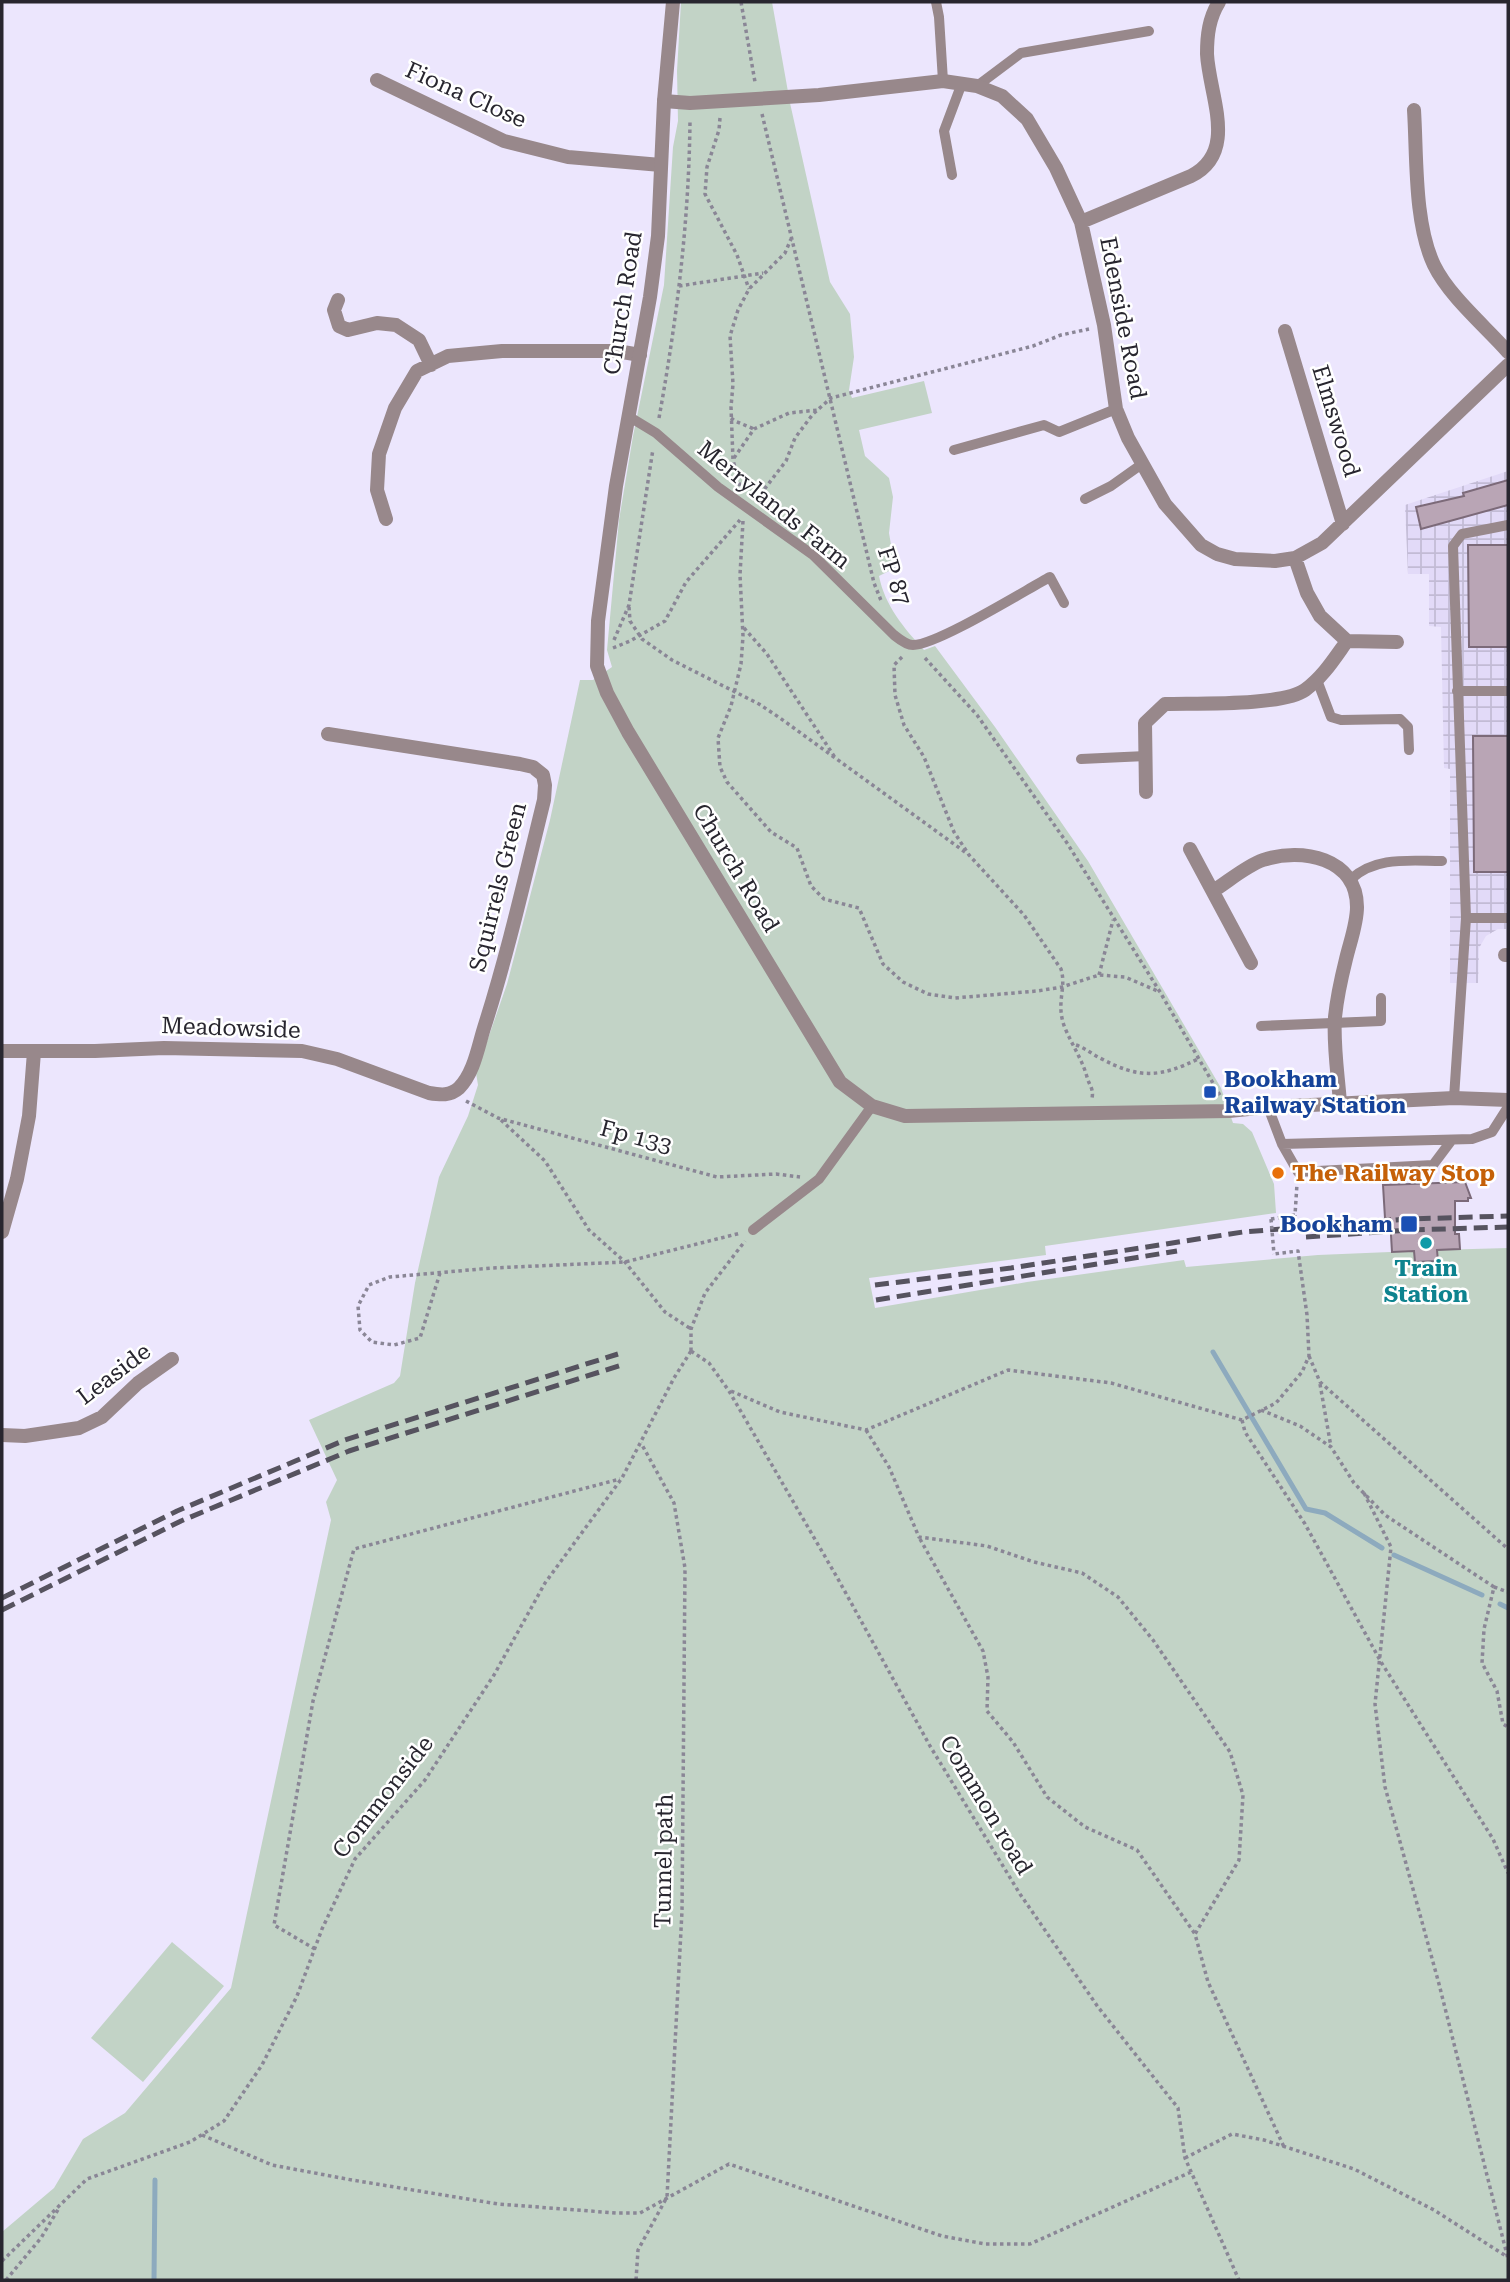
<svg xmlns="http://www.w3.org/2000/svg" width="1510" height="2282" viewBox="0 0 1510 2282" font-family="'Roboto Serif',serif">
  <defs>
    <pattern id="industrial-grid" width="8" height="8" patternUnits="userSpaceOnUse" patternTransform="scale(1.75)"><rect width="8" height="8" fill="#e2daf8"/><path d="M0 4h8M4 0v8" fill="none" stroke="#c2bbd5"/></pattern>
  </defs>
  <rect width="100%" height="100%" fill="#ece6fd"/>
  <path fill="url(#industrial-grid)" d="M1508,471v458h-10l-12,7 -7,12 -1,35h-28v-214l-6,-1 -3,-141 -12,-1v-52h-21l-3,-69z"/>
  <path fill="#c2d3c6" d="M681,2h91l18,101 40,179 20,32 4,43 -5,33 3,8 72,-17 8,32 -73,17 6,26 24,22 4,19 -4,36 6,35 -16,8c6,30 25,52 45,74l11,-4 60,81 93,134 133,227 12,35 10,1 9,8 22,52 2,29 -231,33 1,9 -177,23 6,30 152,-26 157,-22 2,7 132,-12 96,-4 1,11 22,-2v-10l71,-2v1032h-1506v-48l52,-44 29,-49 42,-26 106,-125 100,-468 -5,-18 11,-22 -28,-60 85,-37 6,-7 15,-93 24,-106 29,-61 10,-31 -2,-12 31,-89 43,-164 30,-140h13l19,-13 -5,-17 12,-130 14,-84 31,-151 9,-138 5,-26 -1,-50z
    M172,1942l52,44 -81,96 -52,-44z"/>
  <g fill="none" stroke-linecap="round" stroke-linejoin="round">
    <path stroke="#8daabe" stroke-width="5" d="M1213,1352l93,157 19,4 57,35
      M1394,1555l88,40
      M1500,1604l8,4
      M154,2280l1,-100"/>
  </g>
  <path fill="#b9a5b5" stroke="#7c6a79" stroke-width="2" d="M1508,480v25l-87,24 -5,-22 48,-11 -1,-3z
    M1468,545h40v102h-39z
    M1473,736h35v136h-34z
    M1465,1182l6,16h-3v3h-13v33h4l1,15 -23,1 1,11 -23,1 -1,-11 -22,1 -2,-34h-5l-2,-33z"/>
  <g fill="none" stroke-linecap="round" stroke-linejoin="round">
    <path stroke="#8a8696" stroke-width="3.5" stroke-dasharray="3.5 3.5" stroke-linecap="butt" d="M741,2l14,80
      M762,114l112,469 8,20
      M720,118l-1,12 -12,37 -2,27 32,61 12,34
      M679,286l84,-13
      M659,418c18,-100 30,-197 31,-298
      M731,418l4,3 19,8
      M734,458l20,-29 35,-16 29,-3
      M740,486l-7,-26 -2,-53 2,-23 -3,-48 8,-26 11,-21 36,-36 6,-14
      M756,500l30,-39 9,-23 18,-24 18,-16 202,-52 28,-11 28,-6
      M743,521l-3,54 3,61 -2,28 -10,42 -13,32 2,29 7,15 44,50 26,16 14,38 13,13 35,9 24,56 20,18 25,12 27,4 82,-7 25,-4 37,-12 26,2 35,15
      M629,607l1,14 12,18 30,21 87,44 21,14 185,134
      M744,628l23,26 69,105
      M614,640l15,-35 24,-156
      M613,648l17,-7 35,-20 21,-39 54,-62
      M902,657l-8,8 1,30 9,30 20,32 30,75 15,23 55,60 37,54c6,20 -6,34 4,59 7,17 17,31 22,49 2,8 7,12 5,21
      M925,658l52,57 90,128 93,149 61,105
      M1099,975l14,-55
      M1076,1045c9,3 16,9 24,13 39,21 60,20 100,0
      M466,1101l32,17 219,59 59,-3 24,3
      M501,1120l44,41 44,69 36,32 40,50 26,17
      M1271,1219l24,-4 2,-31
      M440,1273l-20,65 -26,7 -22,-3 -12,-12 -2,-24 11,-21 21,-8 102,-9 133,-6 116,-29
      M691,1351l18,12 20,28 109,188 92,167 90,148 78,113 80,101 7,50 54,122
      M691,1351v-22l14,-36 40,-52
      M1309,1356l11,26 188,167
      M1320,1384l11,63
      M731,1391l49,21 86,18 142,-60 103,13 131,37 34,-17 26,-31 7,-16 -2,-41 -9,-64 -24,3
      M1261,1410l39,16 31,21 23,36 31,32 109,72 -10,42 -2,34 15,28 6,33 5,3
      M1242,1420l3,12 60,92 76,138 112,177 15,34
      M866,1430l23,37 30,70 68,9 47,16 48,11 36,24 35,43 77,112 13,43 -4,65 -44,74 13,48 76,165
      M1364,1493l27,54 -16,157 10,83 54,197 69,275
      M920,1539l63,112 5,26 -1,34 26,31 34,55 38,30 52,23 58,84
      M1494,1587l14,5
      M315,1949l-41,-24 39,-224 41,-152 266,-70
      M202,2135l70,30 80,15 146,24 118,9h24l89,-49 213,72 43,8h45l161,-72
      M1185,2158l47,-24 32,6 90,29 80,41 72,46
      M2,2261l85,-82 103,-37 34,-21 38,-56 35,-69 25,-67 33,-70 70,-79 69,-105 51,-92 77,-105 52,-100 17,-27
      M6,2280l35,-42 18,-30
      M636,2280l2,-30 29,-53 15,-286 3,-343 -11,-65 -33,-60"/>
    <path stroke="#98888b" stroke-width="10" d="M936,2l3,15 4,64
      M977,86l44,-33 128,-22
      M952,175l-8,-44 18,-48
      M628,416l28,17 62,54 95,68 81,80c5,4 12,10 19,10 24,0 111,-54 137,-68l14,26
      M954,450l90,-25 15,7 57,-23
      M1085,499l26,-13 31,-22
      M1317,680l14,37 10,3 59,-1 8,8 1,23
      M1457,691h51
      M1081,759l65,-3
      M1351,879c25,-23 58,-18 91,-18
      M1466,918h42
      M1261,1026l120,-5v-23
      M1454,1098l12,-180 -13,-372 9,-12 46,-9
      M1268,1107l14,37 16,28 135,-7 18,-24
      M1282,1144l190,-5 20,-7 16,-25
      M753,1230l66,-51 53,-73"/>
    <path stroke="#98888b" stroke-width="14" d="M377,80l127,61 64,16 93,8
      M664,101l26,2 129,-8 124,-14 34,5 25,10 25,23 29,49 25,54 23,103 12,84 12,29 37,66 36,41 16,9 18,5 40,2 20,-3 27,-15 186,-178
      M1414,110c3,47 0,113 20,155 15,31 51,61 74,87
      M1081,222l110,-46c48,-24 18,-81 16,-122 0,-19 2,-36 12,-52
      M338,300l-4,10 5,16 9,4 29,-7 19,2 23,15 12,25
      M1285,331l58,193
      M386,519l-9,-29 2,-36 16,-46 22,-37 31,-15 54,-5h115l23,4
      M1347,641l50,1
      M1146,792l-1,-69 20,-19c30,-1 118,2 140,-14 18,-13 29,-31 42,-49l-27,-25 -13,-23 -12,-35
      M1190,849l61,114
      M1213,891c16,-10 33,-25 50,-31 39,-13 94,-2 94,47 0,17 -7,35 -11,52 -5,20 -9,38 -11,58 -2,28 3,58 5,86
      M1505,955h3
      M2,1051h93l69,-3 138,3 35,8 92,34c12,2 21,3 30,-5 15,-15 19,-41 25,-60 24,-75 41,-151 60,-228l1,-15 -2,-10 -10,-8 -13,-3 -192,-30
      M2,1232l15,-53 12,-63 5,-64
      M2,1435l23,1 54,-8 23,-11 36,-34 34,-24"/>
    <path stroke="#98888b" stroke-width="14" d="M673,2l-9,99 -6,135 -8,61 -34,189 -18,135 -1,45 10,27 21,39 212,350 32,24 33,10 324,-5 39,-4 186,-9 54,2"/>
    <path stroke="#56535f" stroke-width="5" stroke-dasharray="14 7" stroke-linecap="butt" d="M1306,1237l104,-7 98,-3
      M875,1285l136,-17 232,-36 166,-13 99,-3
      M876,1300l301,-49
      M2,1598l175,-87 168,-71 273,-86
      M2,1610l179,-89 168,-70 273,-86"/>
    <path stroke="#8a8696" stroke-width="3.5" stroke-dasharray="3.5 3.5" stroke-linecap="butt" d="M1271,1219l3,35"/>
  </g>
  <g fill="#1a4fb4" stroke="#fff" stroke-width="2.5">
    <rect x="1203" y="1085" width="14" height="14" rx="3.5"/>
    <rect x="1400" y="1215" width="18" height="18" rx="3.5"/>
  </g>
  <circle fill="#e8710a" stroke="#fff" stroke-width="2.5" cx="1278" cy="1173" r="7"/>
  <circle fill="#0f9aa8" stroke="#fff" stroke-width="2.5" cx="1426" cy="1243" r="7"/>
  <g text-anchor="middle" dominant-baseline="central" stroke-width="5" stroke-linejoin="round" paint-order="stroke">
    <g font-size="23" fill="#28262f" stroke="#fff">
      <text transform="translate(466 95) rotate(24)">Fiona Close</text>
      <text transform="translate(623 303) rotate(-81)">Church Road</text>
      <text transform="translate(1123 318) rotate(79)">Edenside Road</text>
      <text transform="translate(1336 421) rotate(73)">Elmswood</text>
      <text transform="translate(774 505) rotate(39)">Merrylands Farm</text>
      <text transform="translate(894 576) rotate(72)">FP 87</text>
      <text transform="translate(736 868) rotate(59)">Church Road</text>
      <text transform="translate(498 887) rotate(-76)">Squirrels Green</text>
      <text transform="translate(231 1028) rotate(2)">Meadowside</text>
      <text transform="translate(636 1137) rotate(15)">Fp 133</text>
      <text transform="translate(114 1374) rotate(-37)">Leaside</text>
      <text transform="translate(383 1797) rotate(-52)">Commonside</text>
      <text transform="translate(986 1805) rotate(59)">Common road</text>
      <text transform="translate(664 1861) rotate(-89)">Tunnel path</text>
    </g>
    <g font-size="23" font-weight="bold" fill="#164399" stroke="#fff" text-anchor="start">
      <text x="1224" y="1079">Bookham<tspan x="1224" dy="26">Railway Station</tspan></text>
      <text x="1393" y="1224" text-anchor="end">Bookham</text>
    </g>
    <g font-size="23" font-weight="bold" fill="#c56008" stroke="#fff" text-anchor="start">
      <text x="1292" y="1173">The Railway Stop</text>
    </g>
    <g font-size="23" font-weight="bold" fill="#0d838f" stroke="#fff">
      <text x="1426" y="1268">Train<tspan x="1426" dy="26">Station</tspan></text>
    </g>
  </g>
  <rect width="1510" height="2282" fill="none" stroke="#28262f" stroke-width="7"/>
</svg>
